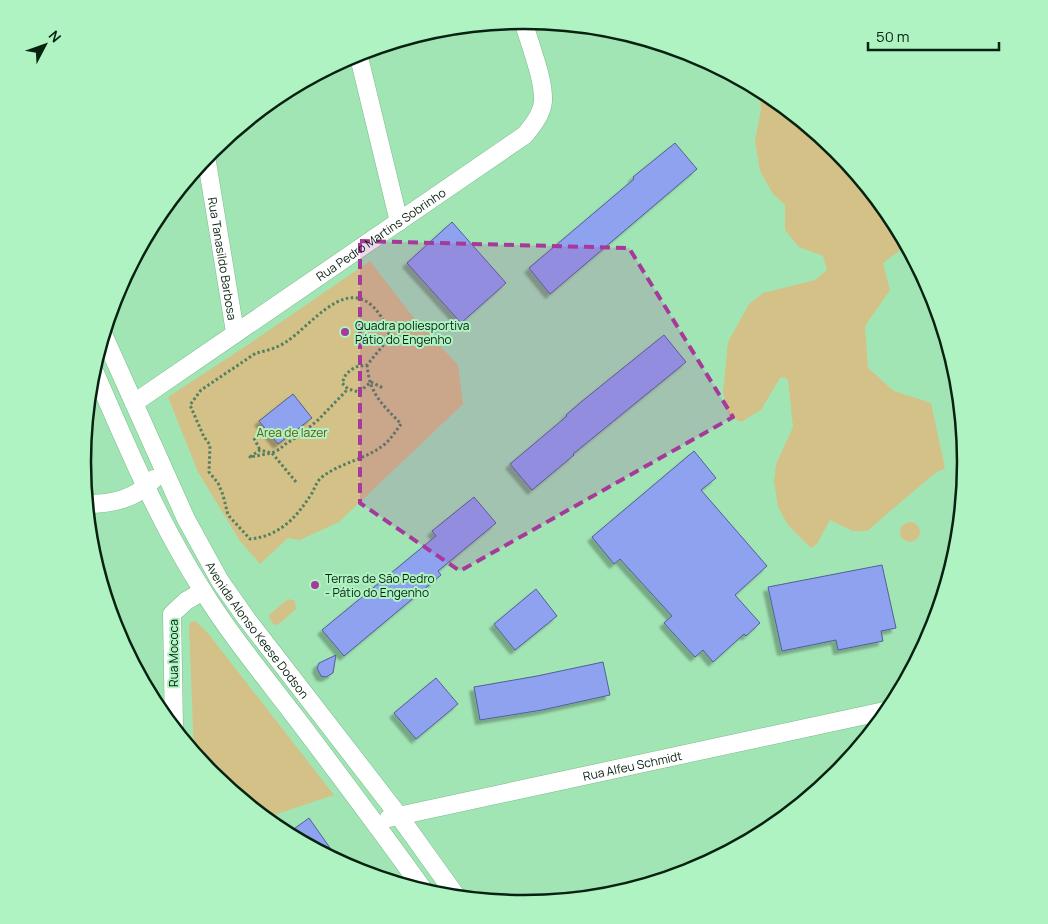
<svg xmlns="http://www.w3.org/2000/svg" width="1048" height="924" viewBox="0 0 1048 924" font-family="Manrope,sans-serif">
  <defs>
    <filter id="shadow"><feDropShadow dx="-4.5" dy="4.5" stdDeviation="1" flood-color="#0004"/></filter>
  </defs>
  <rect width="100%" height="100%" fill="#a2e5b5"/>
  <path fill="#d4c187" d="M758,88l12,7 67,55 55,67 15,28 -24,18 7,27 -25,36 3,42 26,23 37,12 14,65 -11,6 -67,57h-14l-23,-11 -13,24 -6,4 -23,-23 -10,-18 -4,-26 2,-17 17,-37 -5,-47 -4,-3 -4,1 -19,32 -20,12 -12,-6 -6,-24 5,-50 21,-38 14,-11 52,-13 12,-10 -4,-14 -24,-9 -14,-17v-25l-12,-11 -13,-23 -5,-30 6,-32z
    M370,261l39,51 49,53 5,39 -124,118 -39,18 -12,-2 -28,26 -20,-23 -42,-69 -30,-75 81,-53z
    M900 532a10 10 0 1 1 20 0a10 10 0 1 1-20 0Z
    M288,599l7,2 1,8 -17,15 -5,1 -5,-7 1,-4z
    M195,621l12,11 127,163 -69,23 -54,-44 -17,-21 -5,-127 2,-4z"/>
  <path fill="#8fa2f0" stroke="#515e99" filter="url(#shadow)" d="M675,143l22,26 -147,125 -21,-26 105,-89 -1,-2z
    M452,222l54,61 -45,40 -54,-60z
    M664,335l22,27 -113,92 1,1 -42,35 -22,-26 57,-48 -1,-1 15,-13z
    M293,394l19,24 -34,26 -19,-23z
    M694,451l22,27 -15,12 66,76 -32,29 25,28 -14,13 -2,-2 -31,28 -10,-12 -8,7 -31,-34 8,-7 -52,-57 -6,5 -22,-27z
    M474,497l22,26 -58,48 3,4 -97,81 -22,-26 114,-94 -4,-5z
    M882,565l14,63 -15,3 2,10 -45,9 -2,-10 -54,11 -14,-64z
    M536,589l21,27 -42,34 -21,-26z
    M336,655l-3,18 -7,4 -5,-1 -4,-8 2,-5z
    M603,662l7,33 -68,15 -62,10 -6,-33 63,-11z
    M436,678l22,26 -42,35 -22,-26z
    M309,818l31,44 -53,-28z"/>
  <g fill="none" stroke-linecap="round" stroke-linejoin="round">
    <g stroke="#7abb8c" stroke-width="19">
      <g id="minor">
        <path d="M358,53l41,169"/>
        <path id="s1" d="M206,156l29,176"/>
        <path id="s2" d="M103,334l83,185 34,62 26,37 153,198 58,81"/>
        <path d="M93,368c33,76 65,153 110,223 28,45 62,86 94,128 43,57 86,114 128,173"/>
        <path id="s3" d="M134,403l391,-268c8,-10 17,-21 18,-34 1,-23 -14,-58 -20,-81"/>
        <path d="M86,504c26,0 50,-5 68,-25"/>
        <path d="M174,729l-2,-115 14,-13 17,-10"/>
        <path id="s4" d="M389,818l500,-108"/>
      </g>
    </g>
    <path stroke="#528060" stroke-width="3" stroke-dasharray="2.5 2.5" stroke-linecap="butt" d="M367,365c1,7 2,17 6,24 5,13 19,25 28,35 -6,8 -12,18 -20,23 -18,13 -41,16 -59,30 -5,4 -7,10 -10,16 -15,24 -32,43 -62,46l-22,-24 -5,-20 -5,-12 -9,-11 1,-27 -6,-8 -14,-32 11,-15 55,-37c10,-2 21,-5 30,-11 23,-15 56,-61 84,-38 11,9 16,21 20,33l-23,28 -12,2 -9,7 -4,9 6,6 11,3 12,-10 12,6
      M254,438l6,12
      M296,482l-24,-29 -22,4 10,-7 12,3 8,-4 4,-4 16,-10 18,-15 30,-31"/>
    <use href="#minor" stroke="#fff" stroke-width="18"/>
  </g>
  <path fill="#a63a9a" fill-opacity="0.2" stroke="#a63a9a" stroke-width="4" stroke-dasharray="10 6" stroke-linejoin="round" d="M360,241l269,7 104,169 -273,154 -100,-68z"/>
  <g fill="#a63a9a" stroke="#aff3c2" stroke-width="2">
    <circle cx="345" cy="332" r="5"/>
    <circle cx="315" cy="585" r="5"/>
  </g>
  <g text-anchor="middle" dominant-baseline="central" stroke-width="4" stroke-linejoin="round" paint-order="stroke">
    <g font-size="12" fill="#072210" stroke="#aff3c2">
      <text stroke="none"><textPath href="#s3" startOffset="299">Rua Pedro Martins Sobrinho</textPath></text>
      <text stroke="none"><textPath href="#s1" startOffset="104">Rua Tanasildo Barbosa</textPath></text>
      <text stroke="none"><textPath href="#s2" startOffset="335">Avenida Alonso Keese Dodson</textPath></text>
      <text transform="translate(173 653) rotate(-90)">Rua Mococa</text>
      <text stroke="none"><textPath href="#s4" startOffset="249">Rua Alfeu Schmidt</textPath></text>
    </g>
    <g font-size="12" fill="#072210" stroke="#aff3c2" text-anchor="start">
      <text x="355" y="325">Quadra poliesportiva<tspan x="355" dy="14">Pátio do Engenho</tspan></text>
      <text x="325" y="578">Terras de São Pedro<tspan x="325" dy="14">- Pátio do Engenho</tspan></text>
    </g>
    <g font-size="12" fill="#67540d" stroke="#aff3c2">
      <text x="292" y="432">Area de lazer</text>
    </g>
  </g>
  <path d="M0 0H1048V924H0ZM91 462a433 433 0 1 1 866 0a433 433 0 1 1-866 0Z" fill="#aff3c2" fill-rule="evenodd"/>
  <path fill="none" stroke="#072210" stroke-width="2.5" d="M91 462a433 433 0 1 1 866 0a433 433 0 1 1-866 0Z"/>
  <g transform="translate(45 45) rotate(49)" stroke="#aff3c2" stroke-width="4" paint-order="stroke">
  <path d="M0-4L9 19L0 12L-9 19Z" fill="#072210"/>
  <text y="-8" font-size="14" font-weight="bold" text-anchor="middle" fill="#072210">N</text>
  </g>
  <path d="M868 42v8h131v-8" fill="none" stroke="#072210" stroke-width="2.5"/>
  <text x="876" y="42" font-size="15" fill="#072210" stroke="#aff3c2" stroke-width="4" paint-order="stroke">50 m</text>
</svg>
